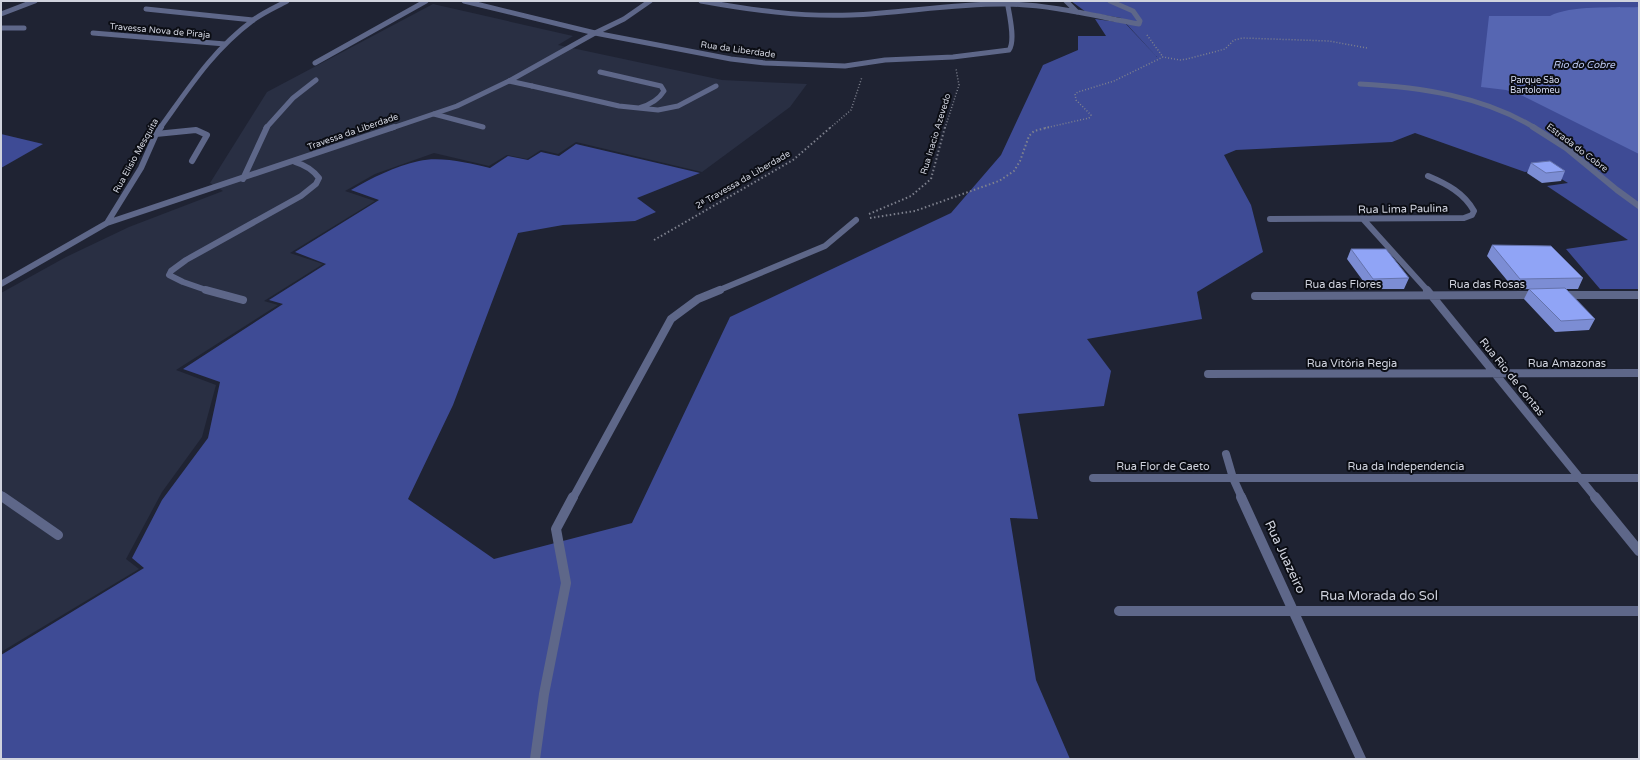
<svg xmlns="http://www.w3.org/2000/svg" width="1640" height="760" viewBox="0 0 1640 760" font-family="'Varela Round',sans-serif">
  <rect width="100%" height="100%" fill="#1f2333"/>
  <path fill="#292f43" d="M433,4l140,32 -15,9 164,35 85,4 -17,23 -88,65 -126,-30 -18,12 -17,-4 -14,9 -20,-4 -18,11 -55,-13 -59,21 -30,17 30,10 -85,52 33,11 -59,37 14,4 -102,65 40,15 -14,52 -40,55 -36,67 13,10 -138,83v-359l65,-36 63,-30 94,-36 -13,-8 57,-91z"/>
  <path fill="#3e4b95" d="M1071,1h568v288h-39l-34,-40 62,-9 -81,-54 21,-3 -23,-14 -20,3 -110,-39 -23,9 -156,8 -12,5 27,50 12,47 -66,40 5,27 -115,20 24,32 -7,35 -86,8 20,105 -28,-1 26,162 34,79h-1069v-104l143,-87 -12,-10 30,-58 46,-62 12,-56 -37,-13 100,-65 -14,-4 57,-36 -31,-12 84,-52 -28,-10c21,-12 44,-24 68,-29 21,-5 50,2 71,7l18,-12 20,4 13,-8 18,4 17,-12 124,29 -63,25 19,14 -21,9 -72,4 -45,8 -65,172 -45,94 86,60 138,-36 98,-206 221,-104 50,-58 42,-90 35,-15v-14h28l-11,-17 30,4 32,34 -36,-39 -35,-6z
    M1,134l42,10 -42,24z"/>
  <path fill="#5666b2" d="M1639,7v147l-116,-58 -17,-6 -25,-3 8,-71h61c20,-11 65,-8 89,-9z"/>
  <g fill="none" stroke-linecap="round" stroke-linejoin="round">
    <path stroke="#7e818e" stroke-width="1.5" stroke-dasharray="1 2" stroke-linecap="butt" d="M1147,35l16,22
      M830,128l21,-18 11,-33
      M945,128l14,-43 -3,-16
      M1045,128l44,-10 2,-3 -15,-15 -1,-6 3,-2 36,-11 49,-24 17,3 7,-1 38,-10 9,-9 9,-2 86,3 38,7"/>
    <path stroke="#7e818e" stroke-width="2" stroke-dasharray="1.5 2.5" stroke-linecap="butt" d="M869,214l42,-18 20,-17 14,-52
      M870,218l45,-7 84,-30 15,-10 6,-10 9,-25 5,-5 16,-4
      M654,240l139,-80 38,-33"/>
    <path stroke="#5e6789" stroke-width="5" d="M600,72l61,14 3,5c-6,10 -15,14 -25,17
      M532,86l87,20 39,4 20,-4 38,-20
      M434,114l49,13
      M266,128l27,-30 23,-18"/>
    <path stroke="#5e6789" stroke-width="6" d="M156,134l40,-4 11,5 -15,26
      M243,179l24,-52
      M209,291l-26,-9 -14,-7 2,-4 15,-11 115,-64 15,-12 3,-6c-6,-8 -14,-13 -24,-16
      M717,291l108,-45 31,-26"/>
    <path stroke="#5e6789" stroke-width="8" d="M206,290l37,10
      M1,495l4,3
      M573,498l98,-179 27,-20 22,-9"/>
    <path stroke="#5e6789" stroke-width="10" d="M3,497l55,38
      M535,759l9,-65 22,-111 -10,-54 17,-32"/>
    <path stroke="#5e6789" stroke-width="5" d="M464,1l131,32 136,26 34,4 80,3 40,-6 68,-3 56,-7c7,-9 0,-37 -2,-49
      M701,1c50,9 99,16 150,14 52,-2 104,-12 157,-11 44,1 87,12 131,20l1,-3 -7,-10 -23,-10
      M1066,1l11,11
      M146,9l107,11
      M1,14l34,-13
      M1,28h23
      M93,33l132,11
      M595,33l29,-14 26,-18
      M315,63l111,-62
      M509,81l23,5
      M1360,84c60,3 123,12 175,44"/>
    <path stroke="#5e6789" stroke-width="6" d="M1533,127l33,21 51,42 22,16
      M1270,219l194,-1 8,-3 2,-4c-10,-18 -27,-27 -46,-35
      M1363,219l65,72"/>
    <path stroke="#5e6789" stroke-width="8" d="M1427,290l169,208
      M1562,295h77
      M1255,296l281,-1
      M1208,374l431,-1
      M1226,454l7,24 9,20
      M1093,478h546"/>
    <path stroke="#5e6789" stroke-width="10" d="M1241,497l120,262
      M1595,497l44,54
      M1119,611h520"/>
    <path stroke="#5e6789" stroke-width="5" d="M160,128c29,-40 52,-77 92,-107 10,-8 24,-14 35,-20
      M392,128l65,-22 52,-25 86,-48"/>
    <path stroke="#5e6789" stroke-width="6" d="M107,223l287,-96
      M1,284l106,-61 34,-55 15,-34 5,-7"/>
  </g>
  <path fill="#7c8dd4" d="M1531,163l34,8 -4,10 -19,2 -15,-10z
    M1492,245l91,33 -5,11h-12l29,30 -6,11 -34,2 -31,-33 5,-10 -14,1 -28,-34z
    M1351,249l58,29 -5,11h-35l-22,-30z"/>
  <path fill="#90a4f6" stroke="#6573ac" d="M1550,161l15,10 -19,2 -15,-10z
    M1492,245l59,1 32,32 -63,1z
    M1351,249h35l23,29 -36,1z
    M1565,288l30,31 -34,2 -32,-32z"/>
  <g text-anchor="middle" dominant-baseline="central" stroke-width="4" stroke-linejoin="round" paint-order="stroke">
    <g font-size="9" fill="#d0d3de" stroke="#0b0d14">
      <text transform="translate(160 31) rotate(5)">Travessa Nova de Piraja</text>
      <text transform="translate(738 50) rotate(8)">Rua da Liberdade</text>
      <text transform="translate(353 132) rotate(-19)">Travessa da Liberdade</text>
      <text transform="translate(936 134) rotate(-73)">Rua Inacio Azevedo</text>
      <text transform="translate(1577 148) rotate(37)">Estrada do Cobre</text>
      <text transform="translate(136 156) rotate(-61)">Rua Elisio Mesquita</text>
      <text transform="translate(743 180) rotate(-30)">2ª Travessa da Liberdade</text>
    </g>
    <g font-size="9" fill="#d9dff5" stroke="#0b0d14">
      <text x="1535" y="80">Parque São<tspan x="1535" dy="10">Bartolomeu</tspan></text>
    </g>
    <g font-size="10" font-style="italic" fill="#bdc9f3" stroke="#0b0d14">
      <text x="1584" y="65">Rio do Cobre</text>
    </g>
    <g font-size="11" fill="#d0d3de" stroke="#0b0d14">
      <text transform="translate(1403 209) rotate(-1)">Rua Lima Paulina</text>
      <text x="1343" y="284">Rua das Flores</text>
      <text x="1487" y="284">Rua das Rosas</text>
      <text x="1352" y="363">Rua Vitória Regia</text>
      <text x="1567" y="363">Rua Amazonas</text>
      <text transform="translate(1512 377) rotate(51)">Rua Rio de Contas</text>
      <text x="1163" y="466">Rua Flor de Caeto</text>
      <text x="1406" y="466">Rua da Independencia</text>
    </g>
    <g font-size="13" fill="#d0d3de" stroke="#0b0d14">
      <text transform="translate(1285 557) rotate(65)">Rua Juazeiro</text>
      <text x="1379" y="596">Rua Morada do Sol</text>
    </g>
  </g>
  <rect width="1640" height="760" fill="none" stroke="#d0d3de" stroke-width="4"/>
</svg>
